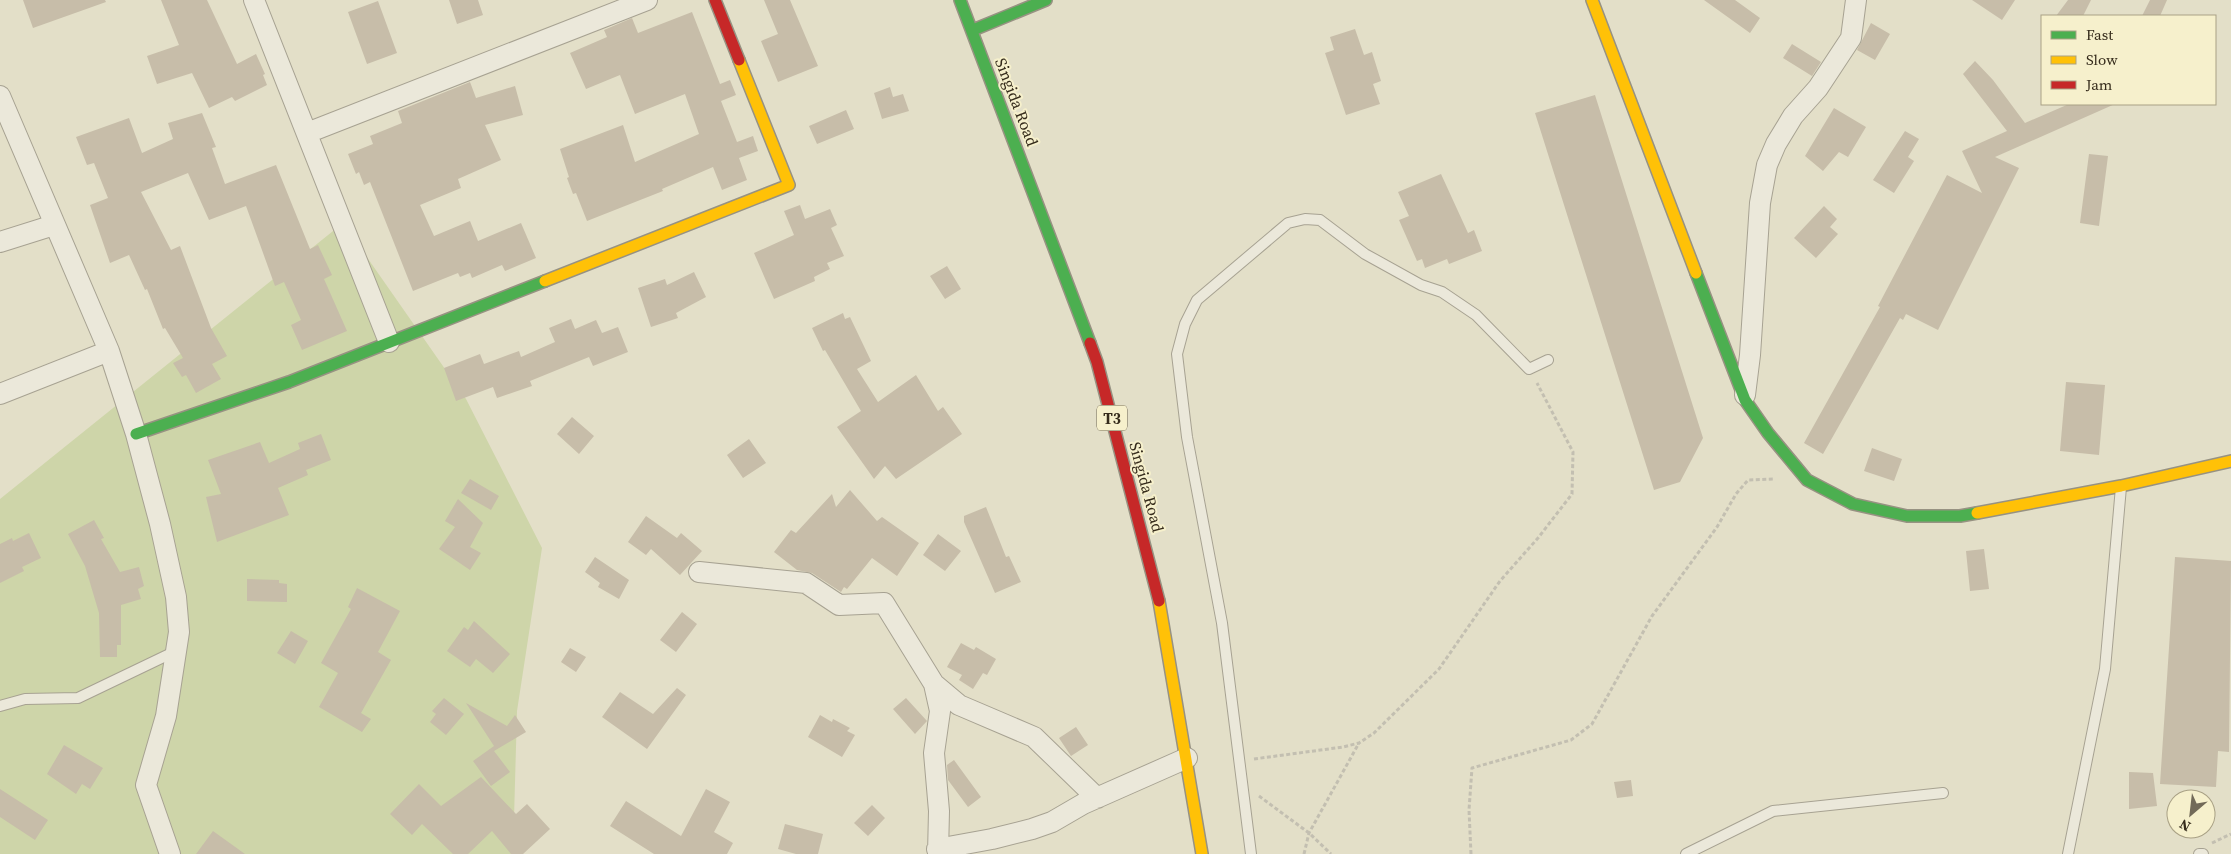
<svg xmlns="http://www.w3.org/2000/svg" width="2231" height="854" viewBox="0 0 2231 854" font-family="'Source Serif 4',serif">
  <rect width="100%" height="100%" fill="#e3dfc8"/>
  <path fill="#ced5a9" d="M343,223l123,176 76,149 -25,163 -4,143h-513v-355z"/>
  <path fill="#c7bda9" d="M23,0h82l1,2 -73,26z
    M161,0h46l30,64 19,-10 9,20 -2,1 4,10 -32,16 -3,-4 -23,11 -17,-35 -35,11 -10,-28 32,-11z
    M449,0h29l5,15 -26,9z
    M764,0h26l28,66 -40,16 -17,-41 17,-7z
    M1704,0h31l25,18 -10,15z
    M1972,0h43l-13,20z
    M2068,0h23l-8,16h-27z
    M2150,0h17l-7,16h-18z
    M378,1l19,52 -30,11 -19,-52z
    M692,12l28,72 10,-4 6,15 -15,6 16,41 16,-6 5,15 -19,7 8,22 -25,10 -9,-23 -51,22 1,2 -76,30 -11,-28 -3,1 -6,-16 2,-1 -9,-28 63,-24 12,37 64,-28 -14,-40 -50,20 -15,-39 -34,14 -16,-36 37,-16 -3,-7 28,-12 6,15z
    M1871,23l19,11 -15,26 -18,-10z
    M1355,29l9,26 8,-3 9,29 -8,3 7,20 -34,11 -21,-62 9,-3 -4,-13z
    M1792,44l29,18 -9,14 -29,-18z
    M1975,61l18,19 32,43 44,-19h46l-120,53 24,11 -81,162 -32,-16 -3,6 -3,-2 -77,136 -19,-11 76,-136 -2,-1 69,-131 35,18 -20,-42 45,-20 -44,-57z
    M470,82l6,16 39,-12 8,29 -38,10 16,35 -43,19 3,9 -41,17 14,31 36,-15 8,20 43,-18 15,35 -31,13 -3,-6 -30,13 -2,-5 -10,4 -2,-4 -45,18 -43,-109 -6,3 -5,-13 -3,2 -8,-20 25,-10 -3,-8 32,-13 -4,-12z
    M890,87l3,10 10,-3 6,17 -27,8 -8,-26z
    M1595,95l108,343 -23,44 -26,8 -119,-377z
    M1834,108l32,19 -18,30 -9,-5 -16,19 -18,-15z
    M846,110l8,19 -37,15 -8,-18z
    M202,113l14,34 -4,1 13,36 51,-19 34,84 8,-4 14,30 -8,4 23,52 -45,19 -11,-25 10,-5 -17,-38 -9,4 -29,-80 -37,14 -21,-47 -47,19 30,58 9,-4 31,82 16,28 -15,8 9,15 -25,14 -10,-18 -4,2 -9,-14 10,-5 -18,-30 -2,1 -16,-40 -2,1 -16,-35 -19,8 -20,-58 18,-7 -14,-35 -7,2 -11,-28 53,-19 13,35 31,-14 -5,-16z
    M1905,131l14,8 -11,18 6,4 -20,32 -21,-13z
    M2089,154l19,2 -9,70 -19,-3z
    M1441,174l27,59 6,-3 8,21 -33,13 -2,-5 -22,9 -3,-9 -5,2 -18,-41 10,-4 -11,-24z
    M800,205l5,14 25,-10 7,16 -6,3 13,28 -17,7 3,6 -16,8 1,4 -41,18 -20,-46 40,-18 -10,-24z
    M1824,206l13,13 -7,8 8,7 -22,24 -22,-20z
    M947,266l14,23 -16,10 -15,-23z
    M694,272l12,25 -30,16 2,5 -27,9 -13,-39 27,-9 2,6z
    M843,313l2,6 5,-2 21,44 -14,8 21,33 38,-27 22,36 5,-4 19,27 -66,45 -11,-13 -11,13 -37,-52 24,-16 -36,-61 -2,1 -11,-23z
    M571,319l4,10 21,-9 6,13 16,-6 10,25 -35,14 -4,-9 -59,24 2,5 -35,12 -4,-11 -37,14 -12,-33 36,-14 4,10 35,-13 2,6 34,-15 -6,-14z
    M2066,382l39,3 -6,70 -39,-4z
    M572,417l22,19 -15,18 -22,-20z
    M321,434l10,26 -25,10 2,5 -30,13 11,27 -72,27 -11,-45 15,-3 -13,-34 52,-18 9,21 31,-14 -2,-6z
    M749,439l17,24 -23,15 -16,-23z
    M1872,448l30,11 -8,22 -30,-10z
    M470,479l29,17 -8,14 -30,-17z
    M850,490l27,31 5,-4 37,26 -22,33 -25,-18 -25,31 -3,-2 -3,5 -29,-19 -15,-3 -23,-18 17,-22 5,3 36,-39 4,13z
    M458,499l25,24 -13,24 11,6 -11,17 -31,-21 16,-22 -10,-6z
    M986,507l20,50 3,-1 12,26 -26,11 -31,-71v-6z
    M646,516l31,22 4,-5 21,18 -22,24 -29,-26 -5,6 -18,-13z
    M94,520l10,18 -3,1 19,33 19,-5 5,19 -6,3 3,10 -20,6v40h-4v12h-17l-1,-44 -14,-47 -17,-32z
    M29,533l12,25 -19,9 2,4 -24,12v-39l12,-6 1,3z
    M938,534l23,17 -16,20 -22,-16z
    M1984,549l5,40 -19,2 -4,-40z
    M595,557l34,23 -10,19 -21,-12 2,-4 -15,-11z
    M2175,557l56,4 -2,191 -11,-1 -2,36 -56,-3z
    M247,579l32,1v3l8,1v18l-40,-1z
    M357,588l43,23 -22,41 13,8 -30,53 10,6 -9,13 -43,-25 19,-34 -17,-10 30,-54 -3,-2z
    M682,612l15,12 -21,28 -16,-12z
    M474,621l36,33 -17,19 -17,-14 -6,8 -23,-16 17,-24 4,3z
    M291,631l17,10 -13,23 -18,-11z
    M961,643l13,7 2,-3 20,12 -9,16 -4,-2 -10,16 -14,-9 3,-5 -15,-8z
    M570,648l16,9 -10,15 -15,-10z
    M677,688l9,7 -39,54 -45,-32 18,-25 33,22z
    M444,698l20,16 -18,21 -16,-13 6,-8 -4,-3z
    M906,698l21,23 -12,13 -22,-25z
    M466,703l41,23 8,-11 11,17 -32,19 16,21 -19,14 -18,-25 21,-15z
    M820,715l12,7 1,-3 17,9 -3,3 8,4 -13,22 -34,-20z
    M1076,727l12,18 -17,11 -12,-18z
    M64,745l39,23 -13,21 -8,-5 -6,10 -29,-20z
    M954,760l27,37 -13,10 -20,-27 -1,-15z
    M2129,772l24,1 4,33 -28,3z
    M481,777l35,37 11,-10 23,25 -27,25h-12l-19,-23 -24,23h-15l-31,-30 -10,11 -22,-21 29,-30 22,22z
    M1631,780l2,16 -16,2 -3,-16z
    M0,789l48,31 -13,20 -35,-23z
    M706,789l24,13 -16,30 19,11 -6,11h-73l-44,-28 16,-25 55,35z
    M872,805l13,13 -17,18 -14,-13z
    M785,824l38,10 -5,20h-22l-18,-5z
    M213,831l32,23h-49z"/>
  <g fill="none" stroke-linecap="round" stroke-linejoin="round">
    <g stroke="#a7a292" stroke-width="12">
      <path id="lane" d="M0,706l25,-7 53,-1 98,-47
        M1251,854l-29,-231 -35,-186 -10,-83 8,-30 12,-24 91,-77 17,-4 15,1 45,34 56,31 21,7 34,23 53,54 19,-9
        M1686,854l87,-43 170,-18
        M2068,854l37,-185 16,-182
        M2199,854h4"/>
    </g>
    <g stroke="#a7a292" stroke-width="22">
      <path id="street" d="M254,0l135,342
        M0,96l109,255 27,83 24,90 16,73 3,35 -13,84 -20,69 24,69
        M307,133l340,-133
        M0,242l54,-17
        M0,394l109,-43
        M1745,395l5,-40 10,-152 7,-38 9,-21 17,-28 25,-28 33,-50 5,-38
        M699,572l107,11 33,22 45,-2 50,81 25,21 75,32 63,61
        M934,684l6,27 -6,42 5,58 -1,43
        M937,849l55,-10 40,-10 20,-7 31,-18 104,-46"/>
    </g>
    <g stroke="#979282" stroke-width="14">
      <path id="fast" d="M960,0l130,343
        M973,30l73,-30
        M1696,273l49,127 23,33 39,47 46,24 54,12h53l17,-3
        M136,434l153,-52 256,-101"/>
    </g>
    <g stroke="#979282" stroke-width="14">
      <path id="slow" d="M1592,0l104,273
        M545,281l244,-96 -50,-125
        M1977,513l144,-27 110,-25
        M1159,601l43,253"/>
    </g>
    <g stroke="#979282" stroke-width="14">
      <path id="jam" d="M715,0l24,60
        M1090,343l7,19 62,239"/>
    </g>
    <path stroke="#c3bfb1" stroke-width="3" stroke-dasharray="4 2.5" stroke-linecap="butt" d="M1254,759l89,-12 16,-4 15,-10 65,-64 61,-88 38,-43 34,-44 1,-42 -36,-69
      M1259,796l50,37 22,21
      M2212,843l19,-9
      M1304,854l5,-21 50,-90
      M1471,854l-2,-44 3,-42 99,-28 21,-16 60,-108 65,-89 19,-33 12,-14 26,-1"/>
    <use href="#lane" stroke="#ebe8da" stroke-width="10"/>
    <use href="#street" stroke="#ebe8da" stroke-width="20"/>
    <use href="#fast" stroke="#4caf50" stroke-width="11"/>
    <use href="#slow" stroke="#ffc107" stroke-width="11"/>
    <use href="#jam" stroke="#c62828" stroke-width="11"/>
  </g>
  <g text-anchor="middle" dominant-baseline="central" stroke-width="4" stroke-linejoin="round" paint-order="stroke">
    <rect fill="#f6f0cc" stroke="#6f6650" stroke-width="1" x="1097" y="405.5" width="30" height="25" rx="4"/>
    <g font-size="15" font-weight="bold" fill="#352b1b">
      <text x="1112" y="418">T3</text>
    </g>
    <g font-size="16" fill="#352b1b" stroke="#f6f0cc">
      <text transform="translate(1017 102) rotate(69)">Singida Road</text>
      <text transform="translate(1147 487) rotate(75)">Singida Road</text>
    </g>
  </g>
  <rect x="2041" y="15" width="175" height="90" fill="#f6f0cc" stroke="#a9a185"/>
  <rect x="2051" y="31" width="25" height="8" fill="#4caf50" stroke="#a9a185"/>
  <text x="2086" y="40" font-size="15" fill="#352b1b">Fast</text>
  <rect x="2051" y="56" width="25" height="8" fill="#ffc107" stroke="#a9a185"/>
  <text x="2086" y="65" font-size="15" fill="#352b1b">Slow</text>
  <rect x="2051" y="81" width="25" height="8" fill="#c62828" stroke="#a9a185"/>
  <text x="2086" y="90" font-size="15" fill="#352b1b">Jam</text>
  <g transform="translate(2191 814) rotate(208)"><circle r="24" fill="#f6f0cc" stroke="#a9a185"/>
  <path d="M0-4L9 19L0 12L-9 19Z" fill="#726a58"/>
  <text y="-8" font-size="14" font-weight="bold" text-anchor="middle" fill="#352b1b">N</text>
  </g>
</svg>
